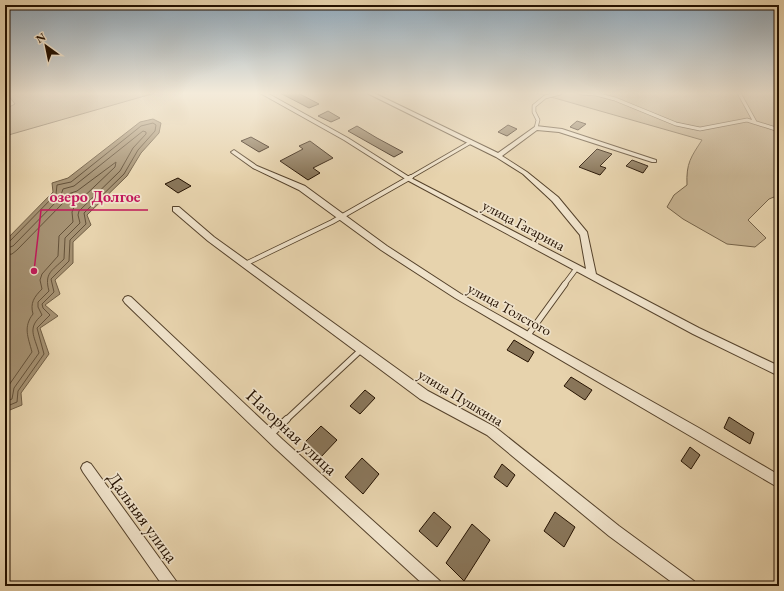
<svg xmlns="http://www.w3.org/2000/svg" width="784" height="591" viewBox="0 0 784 591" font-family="'EB Garamond',serif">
  <rect width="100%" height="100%" fill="#e7d3ad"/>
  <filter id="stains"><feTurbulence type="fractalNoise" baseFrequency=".005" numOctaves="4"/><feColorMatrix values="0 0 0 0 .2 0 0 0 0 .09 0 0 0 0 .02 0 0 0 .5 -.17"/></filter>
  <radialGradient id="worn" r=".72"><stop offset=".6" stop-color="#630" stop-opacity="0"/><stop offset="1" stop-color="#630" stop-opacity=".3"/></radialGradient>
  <path fill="#c6b290" stroke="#756248" d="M10,93h145l-150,43v-27l10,-5 -6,-8z
    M537,93h242v102l-10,4 -21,21 18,18 -11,9 -28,-3 -44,-25 -16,-12 7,-12 13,-10c-1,-22 4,-28 15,-45z"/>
  <path fill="#a59172" stroke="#715e44" d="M153,119l8,4 -2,10 -18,20 -14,23 -40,39 4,10 -18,17v21l-18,17 5,14 -15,11 13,11 -18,12 9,26 -28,39 1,12 -17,7v-171l48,-49 -1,-9 16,-5 72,-56z"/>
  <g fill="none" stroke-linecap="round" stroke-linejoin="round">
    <path stroke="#645139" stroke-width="1" d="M5,244l4,-2 47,-48 1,-9 14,-3 70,-56 12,-3 3,2 -1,6 -17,19 -14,24 -40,39 2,11 -16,16 -1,21 -18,18 3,13 -12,12 1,4 7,7 -13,13 7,26 -26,37 -1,11 -12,5
      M5,249l8,-3 47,-48 3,-9 11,-3 69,-55 3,1v2l-13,14 -13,23 -41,40 -1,4 2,8 -15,15 -1,21c-12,12 -20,14 -15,32l-11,11v5l4,8c-15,13 -8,20 -3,38l-25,35 -2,11 -7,3
      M5,255l7,-1 5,-4 47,-48 4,-8 9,-3 39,-29 -1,5 -40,38 -3,7 1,10 -14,14 -1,20 -16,18 -2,6 2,9c-8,8 -12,14 -9,25 -10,13 -5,23 -1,38l-23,33 -4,10"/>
  </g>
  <path fill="#89765a" stroke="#241100" d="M280,93h18l21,11 -10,4z
    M328,111l12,7 -9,4 -13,-6z
    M577,121l9,3 -8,6 -8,-3z
    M508,125l9,4 -10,7 -9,-4z
    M357,126l20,12 26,14 -9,5 -46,-26z
    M251,137l18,10 -10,5 -18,-11z
    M310,141l23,17 -20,10 7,5 -12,7 -28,-19 23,-12 -4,-3z
    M597,149l15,5 -12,12 6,2 -6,7 -21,-8z
    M632,160l16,6 -5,7 -17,-7z
    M178,178l13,8 -13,7 -13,-9z
    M514,340l20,12 -6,10 -21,-12z
    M571,377l21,13 -7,10 -21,-14z
    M365,390l10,8 -15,16 -10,-8z
    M729,417l25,16 -4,11 -26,-16z
    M321,426l16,14 -17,18 -16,-15z
    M690,447l10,8 -9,14 -10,-8z
    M362,458l17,16 -16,20 -18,-17z
    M502,464l13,11 -8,12 -13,-10z
    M434,512l17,15 -14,20 -18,-16z
    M555,512l20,15 -11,20 -20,-16z
    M472,524l18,16 -26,41 -18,-18z"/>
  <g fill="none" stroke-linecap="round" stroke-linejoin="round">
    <g stroke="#55422b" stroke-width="4.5">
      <path id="lane-far3" d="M580,93l16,1 19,5 61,25 24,5 47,-9 32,10
        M739,93l16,29
        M536,128l2,-8 -4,-8v-6l11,-9 15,-4
        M409,178l62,-36"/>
    </g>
    <g stroke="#55422b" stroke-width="5.5">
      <path id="lane-far2" d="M245,264l87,-42 79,-45
        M564,285l12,-16"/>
    </g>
    <g stroke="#55422b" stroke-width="7">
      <path id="lane-far1" d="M528,335l37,-51
        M286,420l76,-71"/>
    </g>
    <g stroke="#55422b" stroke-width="8">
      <path id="lane" d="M270,435l17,-16"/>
    </g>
    <g stroke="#55422b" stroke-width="2">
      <path id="street" d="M260,93h7l81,45 63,40 175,91 -6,-34 -28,-34 -29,-27 -27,-17 -129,-64h7l124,60 38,-27 26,3 94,31v2h-4l-93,-30 -22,-2 -35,26 25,16 31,25 29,35 9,42 103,54 80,38v10l-86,-42 -286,-154 -63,-40z
        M234,150l23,16 48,20 82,60 74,48 238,134 80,47v13l-324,-190 -74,-48 -82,-60 -46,-22 -21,-15 -1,-1z
        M173,207h6l35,30 214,154 67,36 124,99 75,55 2,5h-19l-68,-50 -122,-101 -67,-36 -212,-158 -35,-30z
        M128,296l3,1 152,143 157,141 2,5h-17l-150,-138 -150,-145 -2,-3 2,-3z
        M87,462l4,2 85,117 2,5h-15l-80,-114 -2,-4 2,-4z"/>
    </g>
    <use href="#lane-far3" stroke="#efe2ca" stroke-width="3"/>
    <use href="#lane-far2" stroke="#efe2ca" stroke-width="4"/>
    <use href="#lane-far1" stroke="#efe2ca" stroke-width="5"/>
    <use href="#lane" stroke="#efe2ca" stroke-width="6"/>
    <use href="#street" fill="#efe2ca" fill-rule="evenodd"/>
  </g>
  <linearGradient id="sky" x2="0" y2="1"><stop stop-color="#8da6b9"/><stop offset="0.53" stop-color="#f4ebda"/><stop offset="1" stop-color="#f4ebda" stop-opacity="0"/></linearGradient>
  <rect width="784" height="176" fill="url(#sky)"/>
  <g text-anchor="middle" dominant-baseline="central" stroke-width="3.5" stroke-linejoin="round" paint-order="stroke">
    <g font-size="15" fill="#241100" stroke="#efe2ca">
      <text transform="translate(524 225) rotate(28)">улица Гагарина</text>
      <text transform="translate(510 309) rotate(29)">улица Толстого</text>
      <text transform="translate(461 397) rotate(31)">улица Пушкина</text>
    </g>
    <g font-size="18" fill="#241100" stroke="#efe2ca">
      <text transform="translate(292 432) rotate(43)">Нагорная улица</text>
      <text transform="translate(143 517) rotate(54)">Дальняя улица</text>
    </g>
  </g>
  <path fill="none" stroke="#c2185b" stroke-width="1.5" d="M34 271L41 210H148"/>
  <circle fill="#c2185b" stroke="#efe2ca" stroke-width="1.5" cx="34" cy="271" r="4"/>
  <g font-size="16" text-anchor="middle" font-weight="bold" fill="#c2185b" stroke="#efe2ca" stroke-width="3.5" stroke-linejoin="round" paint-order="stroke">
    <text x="95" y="202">озеро Долгое</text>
  </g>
  <rect width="784" height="591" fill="none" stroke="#e7d3ad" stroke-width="20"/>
  <rect x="6" y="6" width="772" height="579" fill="none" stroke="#241100" stroke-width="2"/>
  <rect x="10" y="10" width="764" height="571" fill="none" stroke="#241100"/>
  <g transform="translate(46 46) rotate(327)" stroke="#efe2ca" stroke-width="3" paint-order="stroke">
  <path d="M0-3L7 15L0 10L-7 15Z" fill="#241100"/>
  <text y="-6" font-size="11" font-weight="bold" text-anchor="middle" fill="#241100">N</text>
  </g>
  <rect width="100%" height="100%" filter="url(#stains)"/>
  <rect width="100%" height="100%" fill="url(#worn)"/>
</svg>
